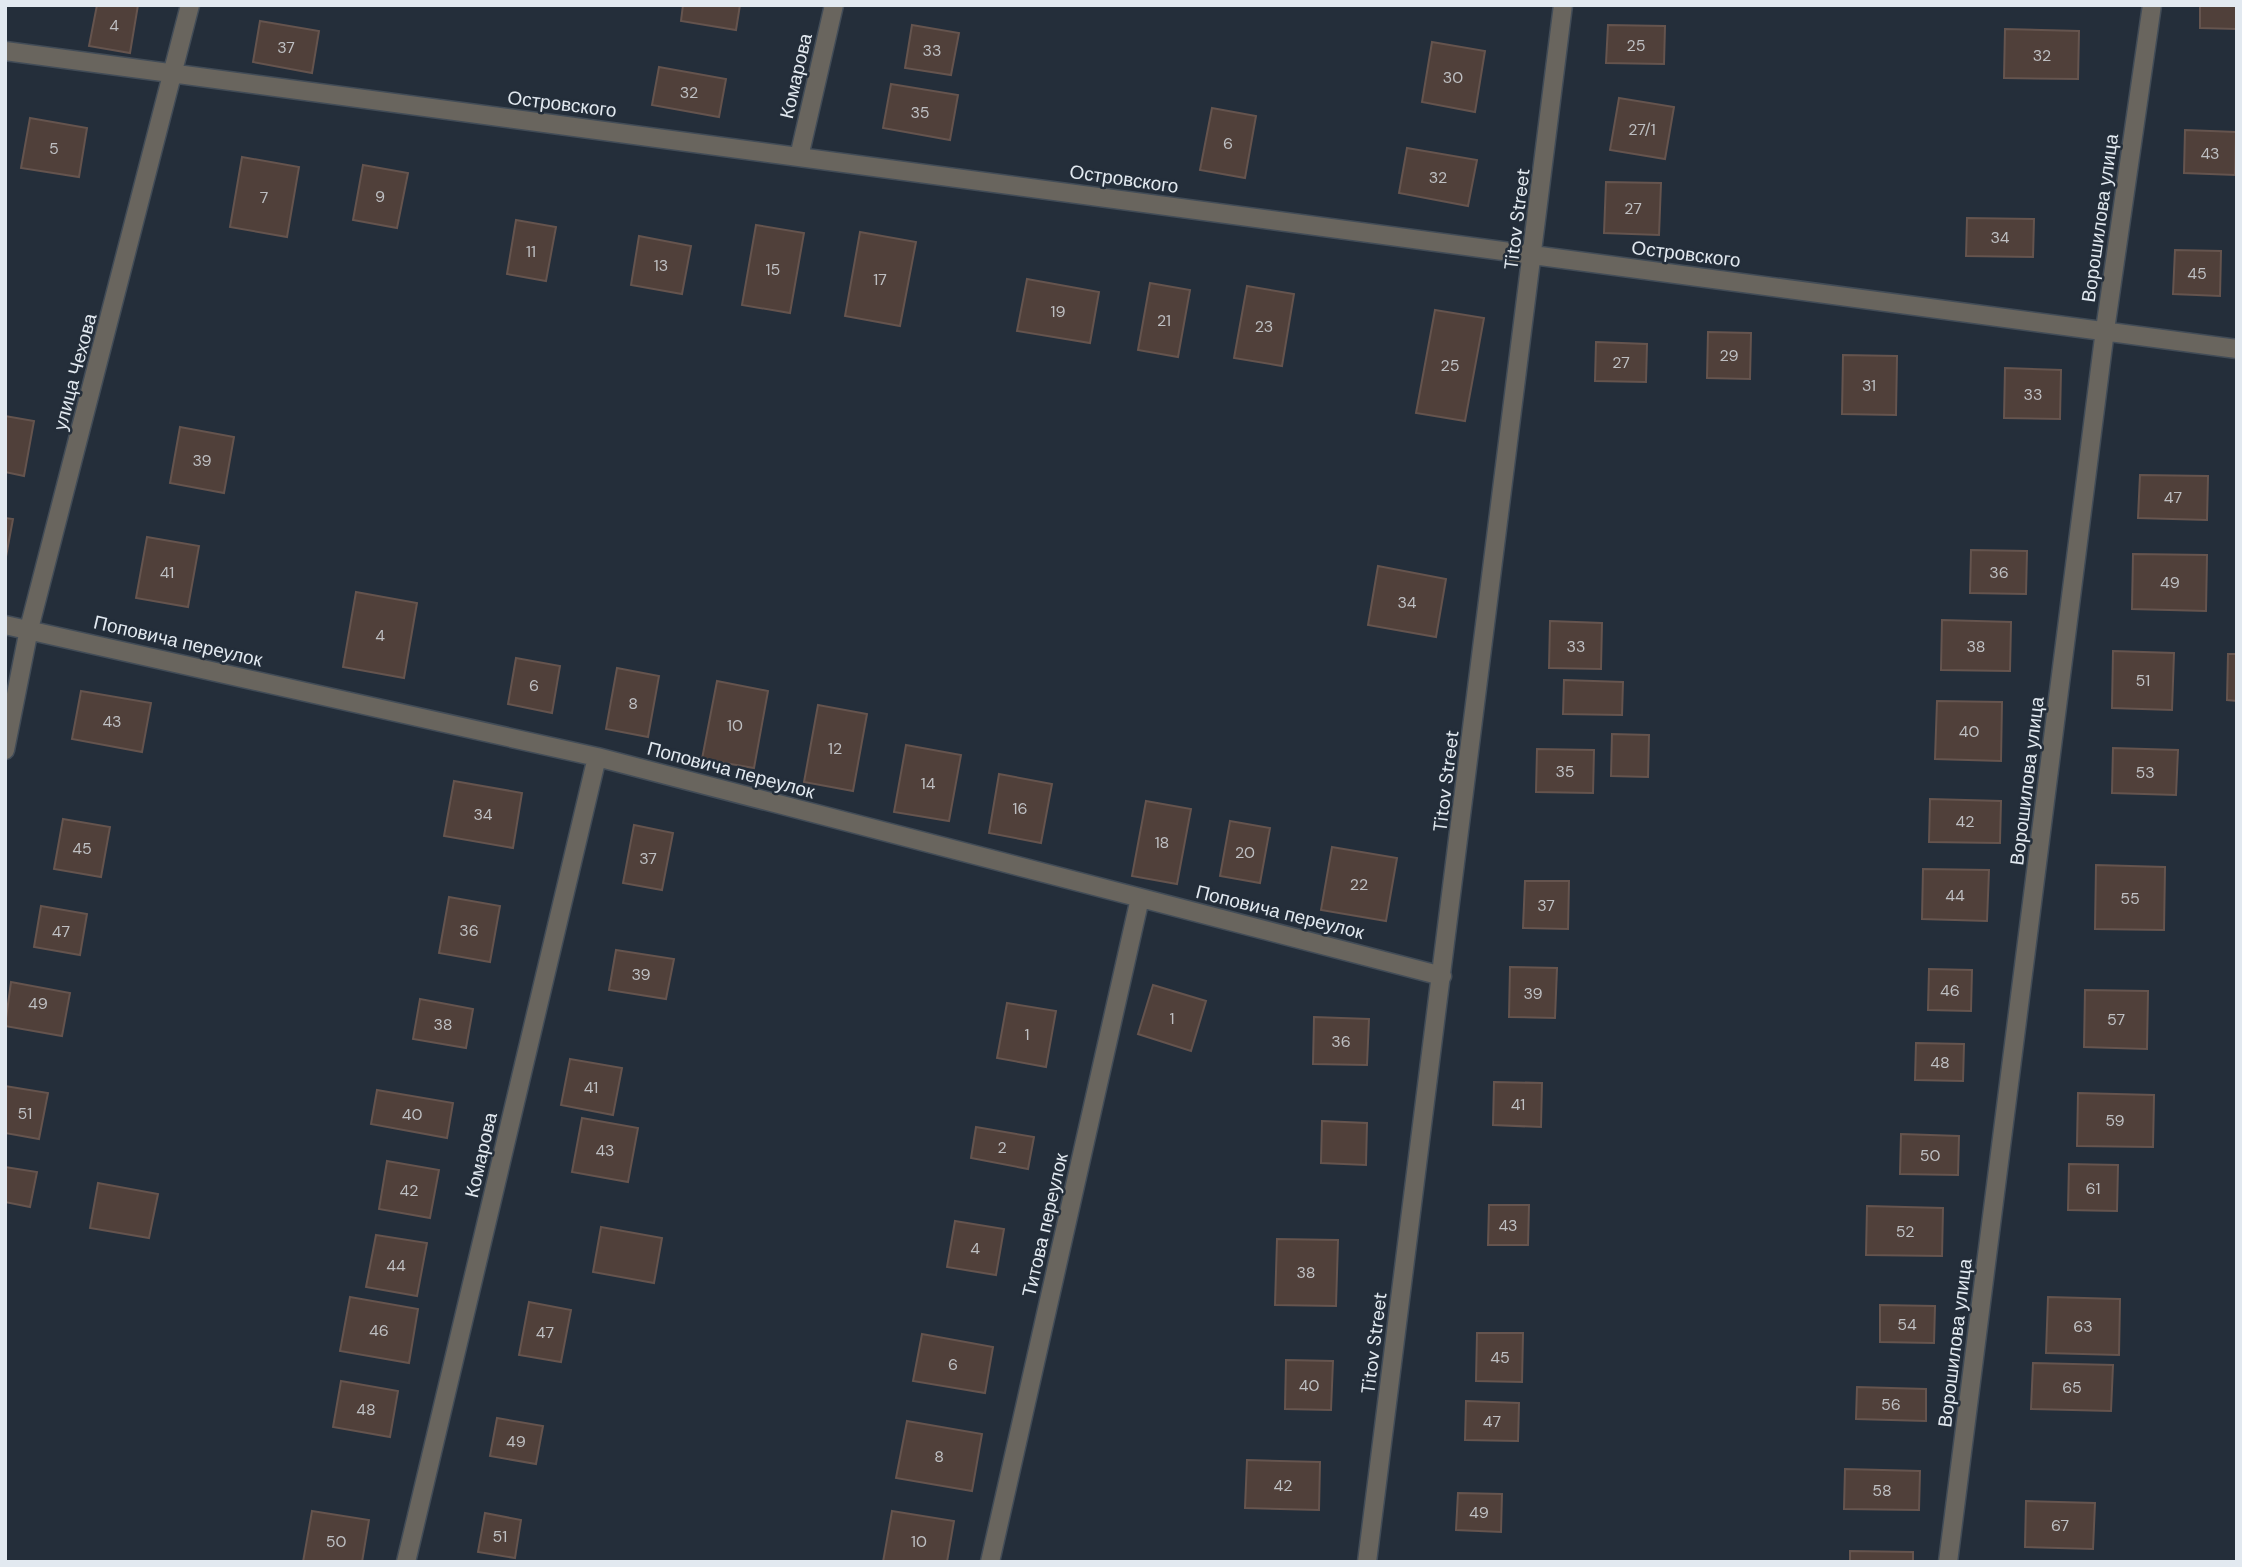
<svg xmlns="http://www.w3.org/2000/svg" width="2242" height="1567" viewBox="0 0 2242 1567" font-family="'DM Sans',sans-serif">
  <rect width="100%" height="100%" fill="#242e3a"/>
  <path fill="#50403a" stroke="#65544e" stroke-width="2" d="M97,5h41l-8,48 -41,-7z
    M683,5h57l-4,25 -55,-9z
    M2200,5h37v24l-37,-1z
    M260,21l59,10 -7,42 -59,-11z
    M912,25l47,8 -8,42 -46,-7z
    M1608,25l57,1 -1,38 -58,-1z
    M2005,29l74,2 -1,48 -74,-1z
    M1432,42l53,9 -10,61 -53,-10z
    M659,67l67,12 -7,38 -67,-12z
    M891,84l67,11 -8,45 -67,-12z
    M1619,98l55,9 -9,52 -55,-9z
    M1212,108l44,8 -11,62 -45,-8z
    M30,118l57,10 -8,49 -58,-9z
    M2185,130l51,2 -1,43 -51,-2z
    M1407,148l70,12 -9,46 -69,-13z
    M242,157l57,10 -12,70 -57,-10z
    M363,165l45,8 -11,55 -44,-8z
    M1606,182l55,1 -2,52 -55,-2z
    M1967,218l67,1 -1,38 -67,-1z
    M516,220l40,7 -10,54 -39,-7z
    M756,225l48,8 -14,80 -48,-8z
    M860,232l56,10 -16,84 -55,-10z
    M639,236l52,10 -9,48 -51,-9z
    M2175,250l46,1 -1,45 -47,-2z
    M1027,279l72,13 -9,51 -73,-12z
    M1150,283l40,7 -12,67 -40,-7z
    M1247,286l47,8 -12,72 -48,-8z
    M1435,310l49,8 -19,103 -49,-8z
    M1708,332l43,1 -1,46 -43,-1z
    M1596,342l51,2 -1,38 -51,-1z
    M1843,355l54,1 -1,59 -54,-1z
    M2005,368l56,2 -1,49 -56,-1z
    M5,416l29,5 -10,55 -19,-4z
    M180,427l54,10 -10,56 -54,-10z
    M2140,475l68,1 -1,44 -69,-2z
    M5,518l8,1 -8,43z
    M147,537l52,9 -11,61 -52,-9z
    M1971,550l56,1 -1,43 -56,-1z
    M2133,554l74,1 -1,56 -74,-2z
    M1378,566l68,13 -10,58 -68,-12z
    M356,592l61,11 -13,75 -61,-11z
    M1942,620l69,2 -1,49 -69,-1z
    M1550,621l52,2 -1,46 -52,-1z
    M2113,651l61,2 -2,57 -60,-2z
    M2228,654h9v47l-10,-1z
    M516,658l44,8 -8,47 -44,-9z
    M617,668l42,8 -11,61 -42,-8z
    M1564,680l59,2 -1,33 -59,-1z
    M717,681l51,10 -14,77 -52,-9z
    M81,691l70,12 -9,49 -70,-13z
    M1937,701l65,1 -1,59 -66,-2z
    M818,705l49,9 -14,77 -49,-9z
    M1612,734l37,1 -1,42 -37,-1z
    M906,745l55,10 -12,66 -55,-9z
    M2113,748l65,2 -2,45 -64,-2z
    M1537,749l57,1 -1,43 -57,-1z
    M999,774l53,10 -11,59 -52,-10z
    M454,781l68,12 -9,55 -69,-12z
    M1930,799l71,2 -1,42 -71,-1z
    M1146,801l45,8 -14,75 -45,-8z
    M63,819l47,8 -9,50 -47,-8z
    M1230,821l40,7 -10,55 -40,-7z
    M634,825l39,8 -11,57 -39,-7z
    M1332,847l65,11 -11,63 -65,-11z
    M2096,865l69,2 -1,63 -69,-1z
    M1923,869l66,1 -2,51 -65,-2z
    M1525,881h44l-1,48 -45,-1z
    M449,897l51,9 -10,56 -51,-9z
    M41,906l46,8 -7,41 -46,-8z
    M616,950l58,9 -8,40 -57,-9z
    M1510,967l47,1 -2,50 -46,-1z
    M1929,969l43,1 -1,41 -43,-1z
    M11,982l59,11 -8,43 -57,-10z
    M1153,985l53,16 -15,50 -53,-17z
    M2085,990l63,1 -1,58 -63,-2z
    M420,999l53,10 -7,39 -53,-9z
    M1007,1003l49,8 -10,56 -49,-9z
    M1314,1017l55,2 -2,46 -54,-1z
    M1916,1043l48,1 -1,37 -48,-1z
    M570,1059l52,9 -9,47 -52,-10z
    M1494,1082l48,1 -1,44 -48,-2z
    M5,1086l43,7 -9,46 -34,-6z
    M377,1090l76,13 -6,35 -76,-14z
    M2078,1093l76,2 -1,52 -76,-1z
    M582,1118l56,10 -10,54 -56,-10z
    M1322,1121l45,2 -1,42 -45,-2z
    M976,1127l58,10 -6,32 -57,-11z
    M1901,1134l58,2 -1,39 -58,-1z
    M387,1161l52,9 -9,48 -51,-9z
    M2069,1164l49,1 -1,46 -49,-1z
    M5,1167l32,5 -7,35 -25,-5z
    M98,1183l60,11 -9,44 -59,-10z
    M1489,1205h40l-1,40h-40z
    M1867,1206l76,2 -1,48 -76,-1z
    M955,1221l49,8 -8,46 -49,-8z
    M601,1227l61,11 -8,45 -61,-11z
    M376,1235l51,8 -10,53 -51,-9z
    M1277,1239l61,1 -2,66 -61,-1z
    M350,1297l68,12 -9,54 -69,-12z
    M2048,1297l72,2 -1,56 -73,-2z
    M529,1302l42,8 -10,52 -42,-7z
    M1880,1305l55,1 -1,37 -54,-1z
    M1477,1333h46l-1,49 -46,-1z
    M922,1334l71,13 -8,46 -72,-12z
    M1286,1360l47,1 -2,49 -46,-1z
    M2033,1363l80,2 -2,46 -80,-2z
    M341,1381l57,10 -8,46 -57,-10z
    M1857,1387l69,2v32l-70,-2z
    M1466,1401l53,2 -1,38 -53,-1z
    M497,1418l46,8 -7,38 -46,-8z
    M907,1421l75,13 -10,57 -76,-13z
    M1247,1460l73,2 -1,48 -74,-2z
    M1845,1469l75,2 -1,39 -75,-1z
    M1458,1493l44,1 -1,38 -45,-2z
    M2026,1501l69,2 -2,46 -68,-2z
    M312,1511l57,9 -7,42h-59z
    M892,1511l62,10 -7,41h-64z
    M485,1513l36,7 -6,38 -37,-6z
    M1850,1551l63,1v10h-63z"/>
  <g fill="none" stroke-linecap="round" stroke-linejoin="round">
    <g stroke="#424c57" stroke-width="21">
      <path id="street" d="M5,51l2232,298
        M799,157l35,-152
        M5,625l592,132 845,219
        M5,750l24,-121 161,-624
        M406,1562l191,-805
        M990,1562l150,-664
        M1367,1562l196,-1557
        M1948,1562l157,-1232 47,-325"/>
    </g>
    <use href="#street" stroke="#69655e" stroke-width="18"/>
  </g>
  <g text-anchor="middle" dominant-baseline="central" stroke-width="5" stroke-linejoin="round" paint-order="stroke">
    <g font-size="16" fill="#bebfc2">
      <text x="114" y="25">4</text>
      <text x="1636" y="45">25</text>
      <text x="286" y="47">37</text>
      <text x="932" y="50">33</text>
      <text x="2042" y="55">32</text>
      <text x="1453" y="77">30</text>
      <text x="689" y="92">32</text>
      <text x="920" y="112">35</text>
      <text x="1642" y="129">27/1</text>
      <text x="1228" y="143">6</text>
      <text x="54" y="148">5</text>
      <text x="2210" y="153">43</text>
      <text x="1438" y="177">32</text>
      <text x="380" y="196">9</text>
      <text x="264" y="197">7</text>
      <text x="1633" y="208">27</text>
      <text x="2000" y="237">34</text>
      <text x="531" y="251">11</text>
      <text x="661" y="265">13</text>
      <text x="773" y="269">15</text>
      <text x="2197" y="273">45</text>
      <text x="880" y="279">17</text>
      <text x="1058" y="311">19</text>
      <text x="1164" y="320">21</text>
      <text x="1264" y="326">23</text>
      <text x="1729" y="355">29</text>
      <text x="1621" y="362">27</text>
      <text x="1450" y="365">25</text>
      <text x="1869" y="385">31</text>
      <text x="2033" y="394">33</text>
      <text x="202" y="460">39</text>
      <text x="2173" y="497">47</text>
      <text x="167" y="572">41</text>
      <text x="1999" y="572">36</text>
      <text x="2170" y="582">49</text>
      <text x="1407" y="602">34</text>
      <text x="380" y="635">4</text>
      <text x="1576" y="646">33</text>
      <text x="1976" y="646">38</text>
      <text x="2143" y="680">51</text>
      <text x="534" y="685">6</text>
      <text x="633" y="703">8</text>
      <text x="112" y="721">43</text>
      <text x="735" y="725">10</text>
      <text x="1969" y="731">40</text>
      <text x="835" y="748">12</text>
      <text x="1565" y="771">35</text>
      <text x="2145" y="772">53</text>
      <text x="928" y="783">14</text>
      <text x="1020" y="808">16</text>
      <text x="483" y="814">34</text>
      <text x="1965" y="821">42</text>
      <text x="1162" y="842">18</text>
      <text x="82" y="848">45</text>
      <text x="1245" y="852">20</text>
      <text x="648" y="858">37</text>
      <text x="1359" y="884">22</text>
      <text x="1955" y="895">44</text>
      <text x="2130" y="898">55</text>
      <text x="1546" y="905">37</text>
      <text x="469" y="930">36</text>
      <text x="61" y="931">47</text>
      <text x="641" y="974">39</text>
      <text x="1950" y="990">46</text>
      <text x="1533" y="993">39</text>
      <text x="38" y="1003">49</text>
      <text x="1172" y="1018">1</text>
      <text x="2116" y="1019">57</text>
      <text x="443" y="1024">38</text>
      <text x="1027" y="1034">1</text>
      <text x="1341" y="1041">36</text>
      <text x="1940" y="1062">48</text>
      <text x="591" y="1087">41</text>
      <text x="1518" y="1104">41</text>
      <text x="25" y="1113">51</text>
      <text x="412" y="1114">40</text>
      <text x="2115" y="1120">59</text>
      <text x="1002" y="1147">2</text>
      <text x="605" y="1150">43</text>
      <text x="1930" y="1155">50</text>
      <text x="2093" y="1188">61</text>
      <text x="409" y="1190">42</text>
      <text x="1508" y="1225">43</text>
      <text x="1905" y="1231">52</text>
      <text x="975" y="1248">4</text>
      <text x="396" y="1265">44</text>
      <text x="1306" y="1272">38</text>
      <text x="1907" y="1324">54</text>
      <text x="2083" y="1326">63</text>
      <text x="379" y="1330">46</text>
      <text x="545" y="1332">47</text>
      <text x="1500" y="1357">45</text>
      <text x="953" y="1364">6</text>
      <text x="1309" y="1385">40</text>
      <text x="2072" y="1387">65</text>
      <text x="1891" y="1404">56</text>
      <text x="366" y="1409">48</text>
      <text x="1492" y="1421">47</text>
      <text x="516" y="1441">49</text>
      <text x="939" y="1456">8</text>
      <text x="1283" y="1485">42</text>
      <text x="1882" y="1490">58</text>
      <text x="1479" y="1512">49</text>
      <text x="2060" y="1525">67</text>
      <text x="500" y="1536">51</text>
      <text x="336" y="1541">50</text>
      <text x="919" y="1541">10</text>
    </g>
    <g font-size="19" fill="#e2e9f0" stroke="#242e3a">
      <text transform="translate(796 76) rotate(-77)">Комарова</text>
      <text transform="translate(562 104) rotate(7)">Островского</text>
      <text transform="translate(1124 179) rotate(8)">Островского</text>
      <text transform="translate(2100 218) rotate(-82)">Ворошилова улица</text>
      <text transform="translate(1517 219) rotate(-83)">Titov Street</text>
      <text transform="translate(1686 254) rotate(7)">Островского</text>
      <text transform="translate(75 372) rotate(-75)">улица Чехова</text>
      <text transform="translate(178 641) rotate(13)">Поповича переулок</text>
      <text transform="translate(731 770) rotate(15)">Поповича переулок</text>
      <text transform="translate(1446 781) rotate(-83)">Titov Street</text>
      <text transform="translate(2027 781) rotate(-83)">Ворошилова улица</text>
      <text transform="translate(1280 912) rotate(14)">Поповича переулок</text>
      <text transform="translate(481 1155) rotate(-77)">Комарова</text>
      <text transform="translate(1045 1225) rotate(-77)">Титова переулок</text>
      <text transform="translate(1374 1343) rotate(-83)">Titov Street</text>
      <text transform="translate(1955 1343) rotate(-83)">Ворошилова улица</text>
    </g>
  </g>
  <rect width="2242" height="1567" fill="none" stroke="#e2e9f0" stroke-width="14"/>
</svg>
